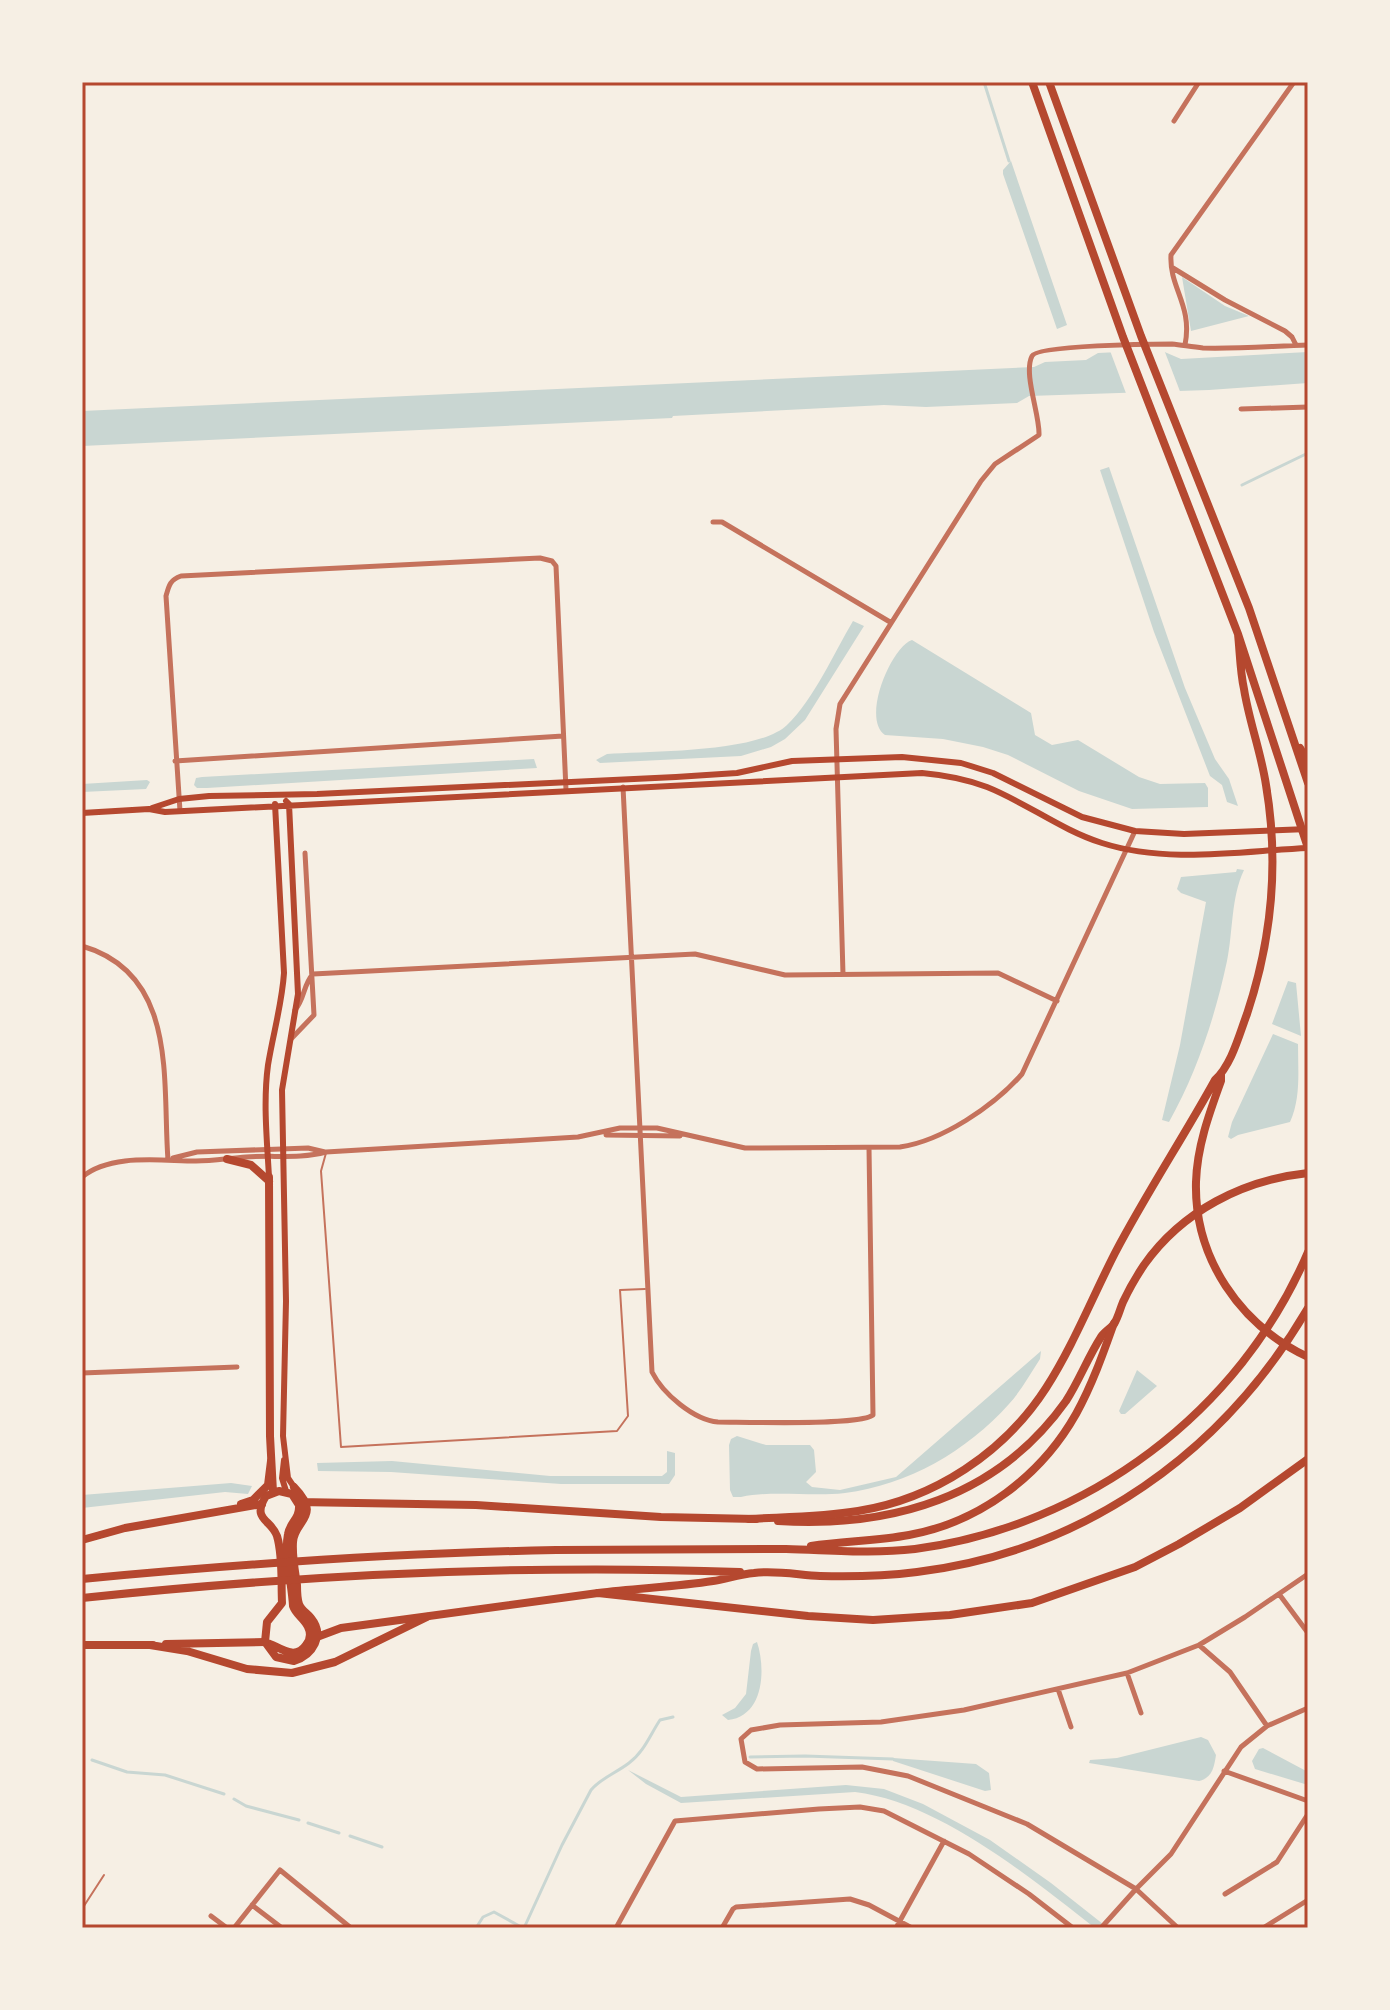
<svg xmlns="http://www.w3.org/2000/svg" width="1390" height="2010" viewBox="0 0 1390 2010" font-family="'Crimson Pro',serif">
  <rect width="100%" height="100%" fill="#f6efe4"/>
  <path fill="#c9d6d2" d="M1011,161l56,164 -10,4 -54,-155v-4z
    M1182,277l43,29 24,10 -58,15z
    M1160,350l21,9 127,-7v31l-99,7 -180,6 -12,7 -91,4 -42,-2 -211,11 -1,2 -590,28v-35l952,-44 11,-5 41,-2 12,-7z
    M1109,467l76,221 30,71 14,20 9,27 -11,-4 -5,-17 -12,-9 -56,-144 -54,-162z
    M853,621l11,5 -59,94 -20,19 -14,8 -30,9 -141,7 -4,-3 11,-6c42,-3 151,-1 180,-29 27,-26 47,-72 66,-104z
    M912,640l119,73 4,22 17,10 26,-5 61,37 21,7 45,-1 3,5v19l-76,2 -53,-18 -71,-36 -25,-8 -40,-8 -58,-4c-24,-16 6,-88 27,-95z
    M534,759l3,9 -330,20h-10l-3,-3 2,-7 6,-1z
    M147,780l3,2 -4,7 -64,3v-8z
    M1237,869l7,1c-13,27 -11,62 -17,91 -12,56 -30,111 -58,161l-7,-2 18,-75 26,-143 -25,-9 -4,-4 4,-12 55,-5z
    M1288,981l8,2 5,53 -29,-12z
    M1273,1034l25,10c0,27 3,54 -8,78l-52,13 -7,4 -3,-2 4,-15z
    M1041,1351l-1,8c-10,15 -19,32 -31,45 -42,47 -101,81 -164,89 -34,4 -71,-3 -104,4h-8l-3,-7 -1,-45 2,-6 6,-3 29,9h44l4,5 2,22 -10,10 6,5 28,3 56,-13z
    M1137,1370l20,16 -32,28h-4l-2,-3z
    M667,1451l8,2v22l-6,9h-108l-170,-12 -73,-1 -1,-8 75,-2 158,15h112l5,-4z
    M231,1483l21,3 -4,8 -23,-2 -143,16v-13z
    M757,1642c9,27 7,74 -29,78l-6,-5 13,-7 11,-14 5,-43 2,-7z
    M1201,1737l7,3 8,15c-2,13 -4,23 -17,26l-110,-18 1,-3 27,-2z
    M1263,1748l45,24v13l-53,-16 -3,-8 7,-12z
    M893,1758l83,6 13,9 2,17 -6,1 -92,-30z
    M628,1770l53,27 165,-12 38,4 39,15 67,36 61,43 57,45h-13c-65,-51 -157,-126 -240,-136l-174,11 -35,-19z"/>
  <path fill="#f6efe4" d="M1163,347l18,47 -54,2 -18,-48z"/>
  <g fill="none" stroke-linecap="round" stroke-linejoin="round">
    <path stroke="#c9d6d2" stroke-width="3" d="M984,82l25,79
      M1242,485l66,-32
      M750,1757l55,-1 88,3
      M92,1760l35,12 38,3 59,19
      M234,1799l12,7 53,14
      M308,1823l31,10
      M350,1836l32,11
      M476,1928l7,-11 11,-5 29,16
      M524,1928l38,-83 29,-55c10,-12 25,-17 38,-27 15,-11 21,-28 31,-43l13,-3"/>
    <path stroke="#c5725c" stroke-width="2" d="M326,1153l-5,18 20,276 276,-16 11,-15 -8,-126 25,-1
      M82,1909l22,-34"/>
    <path stroke="#c5725c" stroke-width="5" d="M1174,121l25,-39
      M1173,268l52,32 60,31 7,6 4,8
      M1185,345c8,-40 -16,-57 -14,-90l123,-173
      M1241,409l67,-2
      M713,522h9l168,100
      M175,761l388,-25
      M623,787l29,585c11,22 42,48 66,50 25,0 141,4 155,-7l-4,-267
      M180,811l-14,-215c3,-11 4,-16 15,-20l359,-18 12,3 4,5 10,224
      M82,946c97,28 80,136 86,214
      M843,974l-7,-245 4,-25 141,-223 14,-17 44,-29c1,-20 -16,-61 -7,-79 5,-11 122,-12 140,-12 10,1 20,3 31,4 35,1 70,-2 105,-3
      M295,1010c10,-12 8,-25 18,-36l382,-20 90,21 213,-2 59,28
      M291,1039l23,-24 -9,-162
      M606,1135l74,1
      M173,1158l24,-6 111,-4 17,4
      M82,1177c29,-24 79,-16 114,-16 17,0 34,-3 50,-4 27,-2 54,2 80,-5l252,-15 42,-9h37l88,20 155,-1c42,-6 94,-41 122,-73l113,-243
      M82,1373l155,-6
      M1308,1574l-63,43 -46,28 -72,28 -163,37 -83,12 -101,3 -29,5 -10,9 4,23 12,7 105,-2 46,9 119,48 109,65 35,-35 70,-107 26,-21 41,-18
      M1279,1594l29,39
      M1199,1645l31,27 37,54
      M1127,1673l14,40
      M1058,1689l13,38
      M1224,1771l84,30
      M1225,1894l52,-32 31,-48
      M252,1905l30,23
      M211,1916l16,12
      M234,1928l46,-58 71,58
      M616,1928l59,-107 144,-12 41,-2 24,4 85,43 60,40 44,34
      M722,1928l11,-19 3,-2 114,-8 19,6 43,23
      M896,1928l48,-87
      M1101,1928l35,-39 42,39
      M1263,1928l45,-28"/>
    <path stroke="#b5482f" stroke-width="6" d="M286,801l3,3 9,190 -16,96 4,211 -3,135 5,42 6,9
      M152,808l27,-9 30,-3 108,-2 359,-17 61,-4 55,-12 110,-4 59,6 32,10 89,44 53,14 49,3 124,-5
      M82,813l67,-4 16,3 757,-39c22,2 44,6 65,14 40,16 74,43 115,56 65,21 139,8 206,5
      M269,1177c-2,-37 -6,-75 -1,-112 5,-31 14,-61 16,-92l-9,-169
      M284,1460l-2,18 4,13"/>
    <path stroke="#b5482f" stroke-width="8" d="M227,1159l24,6 18,16
      M269,1177l1,259 3,56
      M298,1502l178,3 185,12 95,2
      M778,1521c113,7 219,-23 288,-120 13,-20 22,-44 35,-64 3,-5 9,-8 13,-13 4,-6 6,-15 9,-22 6,-13 13,-25 21,-37 38,-54 99,-85 164,-92
      M317,1637l24,-9 257,-35 210,23 65,4 77,-5 82,-12 103,-36 44,-23 61,-36 68,-49
      M265,1642c14,4 29,20 41,3 4,-5 5,-12 2,-18 -4,-9 -12,-12 -15,-21 -1,-21 -9,-52 -5,-72 2,-12 12,-15 11,-29l-7,-11 -13,-3 -13,5c-15,24 5,23 11,40 6,20 4,46 5,67l-15,19 -2,20 11,15 18,4c19,-6 31,-26 17,-43 -4,-5 -10,-8 -12,-14 -2,-6 -2,-13 -2,-19 -2,-14 -5,-29 -4,-43 1,-22 30,-25 1,-55"/>
    <path stroke="#b5482f" stroke-width="8" d="M1032,82l91,255 115,297 70,214
      M1049,82l92,254 108,272 59,175
      M1300,748l8,14
      M1221,1074v7c-12,33 -24,66 -25,101 -2,76 44,143 112,175
      M241,1504l12,-4 15,-15 3,-24
      M749,1519c36,-2 73,-2 109,-8 76,-12 146,-58 188,-123 27,-42 46,-90 69,-135 31,-59 68,-115 100,-173 17,-16 24,-45 32,-66 25,-75 32,-152 19,-229 -5,-33 -17,-64 -22,-96 -4,-18 -4,-37 -6,-55
      M82,1540l43,-12 137,-24
      M811,1546c33,-5 66,-5 98,-11 71,-13 132,-59 167,-121 16,-29 27,-60 38,-91
      M82,1579c158,-15 315,-26 474,-29 77,-1 154,-1 230,-1 44,1 86,5 129,0 172,-23 325,-137 393,-297
      M598,1593c38,-5 77,-6 115,-12 13,-2 27,-7 41,-8 21,-3 45,2 66,3 32,1 65,0 97,-4 168,-21 306,-119 391,-264
      M82,1598c218,-23 439,-34 658,-26
      M166,1644l99,-2
      M82,1645h71
      M150,1645l37,6 60,18 45,4 43,-11 92,-45"/>
  </g>
  <rect width="1390" height="2010" fill="none" stroke="#f6efe4" stroke-width="168"/>
  <rect x="84" y="84" width="1222" height="1842" fill="none" stroke="#b5482f" stroke-width="3"/>
</svg>
